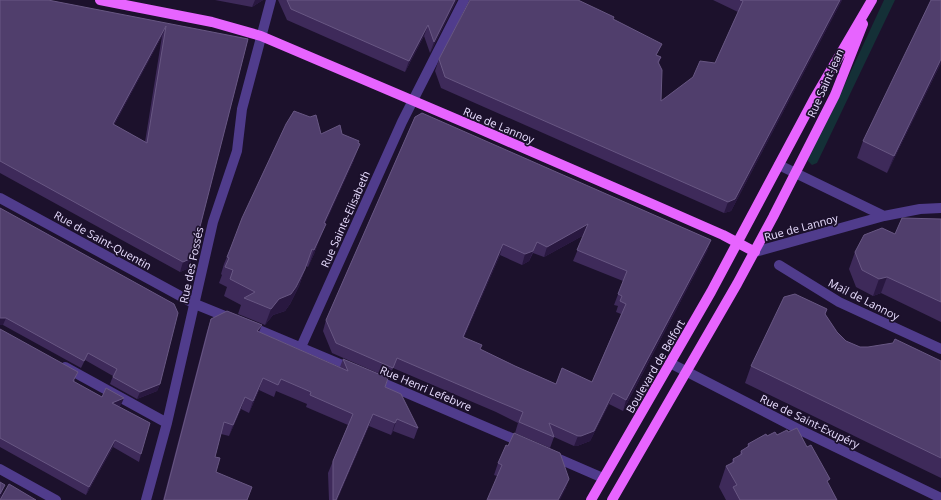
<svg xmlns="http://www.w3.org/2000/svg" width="941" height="500" viewBox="0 0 941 500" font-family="'Open Sans',sans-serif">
  <rect width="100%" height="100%" fill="#1c112c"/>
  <path fill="#143037" d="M884,0h11l-78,163 -5,2 -4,-4v-4l24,-45z"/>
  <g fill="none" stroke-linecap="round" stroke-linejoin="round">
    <path stroke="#503c8c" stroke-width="10" d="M779,165l105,51
      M0,198l195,106 37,15
      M755,252l129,-36 36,-7 21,-1
      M779,265l60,37 102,47
      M247,325l105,44
      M301,347l101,-225 62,-122
      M670,363l128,66 143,69
      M65,367l102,56
      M374,379l149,64
      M550,455l53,23
      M0,469l56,31
      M146,500l21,-77 46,-201 24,-71 5,-42 29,-109"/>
    <path stroke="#e764ff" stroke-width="10" d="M100,0l112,22 49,14 214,91 175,76 73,32 32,17
      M591,500l120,-208 103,-193 58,-99
      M612,500l125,-216 36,-67 62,-122 28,-71"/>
  </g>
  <path fill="#3e2a5a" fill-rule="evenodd" d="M0,0l248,39 -56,219 -3,10 -9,4 -180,-99zM162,36l-17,106 -31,-17z
    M215,0h48l-11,7z
    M278,0h179l-27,53 -6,-17 -19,36 -118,-52z
    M713,0h129l-111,211 -7,2 -283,-125 -6,-17 4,-12 174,-40 44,37 4,1 -2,6 2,38 54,-38 23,-51z
    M941,63l-54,110 -30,-15 6,-17z
    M415,117l296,123 -4,11 -84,160 -14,-7 -19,37 -13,5h-3l-20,-9 -4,11 -35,-15 3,-10 -22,-11 -103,-44 -4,10 -57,-25 -9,-22 3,-11zM584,235l-11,26 50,20 -9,24 4,1 -2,6 5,2 -29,68 -36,2 -41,-18 -35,-17 -16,-12 36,-82 22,10 7,-4 4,-8 11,4z
    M321,134h21l12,26 -29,63 -11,31 -6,13 -2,-1 -7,20 -9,18 -5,7 -12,4 -8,10 -27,-11 3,-9 -17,-9 3,-9 -8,-4 3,-8 -1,-1 3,-10 7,-17z
    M0,208l160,176 -3,7 -20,8 -27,-15 3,-8 -28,-16 -4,8 -78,-43z
    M941,219v103l-60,-29 -8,3 -17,-9 -7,-18 6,-17 40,-18z
    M827,309l-2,5 12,18 9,9 14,6 81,14v117l-196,-95 6,-17z
    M211,319l51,6 -3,7 81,35 3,-8 45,19 -3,9 33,41 -4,11 -21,-8 -2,4 -22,-9 -32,74h-8l-1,-27 20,-48 -42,-18 1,-3 -31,-13 -2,6 -15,-7 -10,23 -8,-4 -12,27 -8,-2 -6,23 1,15 32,28h-85l44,-169z
    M0,329l75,51 -1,2 28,15 19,8 -2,1 22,48 -2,8 -26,-15 -27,48 -86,-48z
    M788,432l40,52 9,16h-111l-7,-13 7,-21 5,-2 2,-5 6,-3 2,-5 6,-3 1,-4 19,-8z
    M498,463l71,16 -4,11 -68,-14 -3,-1z"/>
  <path fill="#291840" d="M255,0h8l-11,7z
    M455,0h2l-27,53 4,-11z
    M840,0h2l-111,211 -7,2 4,-11z
    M428,25l-4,11 -19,36 4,-11z
    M166,26l-4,10 -53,98 4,-10z
    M941,59v4l-54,110 7,-17z
    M360,144l-6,16 -36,80 6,-17z
    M326,224l-12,30 -6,13 6,-17z
    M588,224l-4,11 -40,22 3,-10z
    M711,240l-4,11 -84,160 3,-11z
    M537,242l-8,19 -7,4 3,-11z
    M503,244l-3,11 -40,92 3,-10z
    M192,258l-3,10 -9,4 3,-10z
    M305,269l-6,17 -9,18 -5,7 -12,4 -8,10 6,-16 8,-10z
    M887,277l-6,16 -8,3 6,-17z
    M0,318h6l-3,7h-3z
    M262,325l-5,11v-5z
    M263,378l-4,12 -10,23 4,-12z
    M160,384l-3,7 -20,8 3,-7z
    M613,393l-4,11 -19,37 -13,5h-3l4,-10z
    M245,397l-4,12 -12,27 4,-11z
    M124,398l-3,7 -12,5 3,-7z
    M373,414l-4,12 -32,74h-1z
    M397,419l-4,12 -2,4 4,-12z
    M115,440l-2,7 -27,48 3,-8z
    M569,479l-4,11 -5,10h-2z
    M5,485l-5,15v-6z"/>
  <path fill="#503e6c" stroke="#685783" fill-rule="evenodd" d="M0,0h48l200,39 -56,219 -9,4 -183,-101zM166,26l-19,117 -34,-19z
    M287,0h168l-21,42 -6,-17 -19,36 -118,-52z
    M470,0h108l36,17 -1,2 49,25 -6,11 5,2 -3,5 4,8 -1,31 32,-24 7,-16 15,2 28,-62 -3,-1h100l-105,199 -7,3 -283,-125 -6,-18z
    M931,0h10v59l-47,97 -31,-15z
    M294,111l16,6 6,-2 5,19 19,-9 2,9 17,7 -1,2 2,1 -36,79 2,1 -12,26 -2,-1 -7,20 -9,18 -5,7 -12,5 -8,10 -27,-11 11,-6 -25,-13 3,-9 -8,-3 4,-9 -2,-1 4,-10 11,-29 44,-94z
    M422,113l289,127 -85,160 -13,-7 -19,38 -13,5h-3l-29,-13 5,14 -35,-15 4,-10 -24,-10 -102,-44 -4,10 -57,-25 -10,-23 89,-203zM588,224l-11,26 50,21 -9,23 4,2 -2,5 6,3 -34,78 -30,-14 -6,16 -41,-18 -35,-17 2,-4 -19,-8 40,-93 22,10 8,-3 4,-9 10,5z
    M0,208l174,96 4,9 -18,71 -20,8 -27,-15 4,-8 -29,-16 -4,8 -78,-43h-6z
    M902,218l39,1v83l-54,-25 -8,2 -17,-9 -7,-18 9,-17 18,-7 13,6z
    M795,294l32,15 -2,5 12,18 9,9 14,6h8l25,-4 2,-4 46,22v97l-190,-92 33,-69z
    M227,311l35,14 -5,6 91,40 -5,-12 45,19 -3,9 16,7 17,34 -21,-9 -2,4 -22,-9 -37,86h-3v-39l20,-47 -43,-19 1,-3 -30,-13 -3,6 -15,-7 -10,23 -8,-4 -12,28 -9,-3 -9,35 5,1 -4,14 36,15 -5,13h-83l47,-181z
    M0,329l78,43 -5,9 29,16 4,-9 18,10 -12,5 38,20 -9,31 -26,-14 -26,47 -89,-49z
    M797,428l10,19 4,-2 19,34 -3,2 10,19h-97l-7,-13 4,-2 -11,-19 8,-4 -1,-3 9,-5 -1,-3 8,-5 -1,-2 18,-10 1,2 8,-4 2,3 10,-5 1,2z
    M514,433l46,20 9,26 -11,21h-71l15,-35 -4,-2 8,-18 2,1z
    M0,482l5,3 -5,9z
    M9,484l27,16h-36z"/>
  <g text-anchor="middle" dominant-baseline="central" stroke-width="3.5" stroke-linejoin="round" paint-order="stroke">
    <g font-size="11" fill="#e8ddff" stroke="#1c112c">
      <text transform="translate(825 83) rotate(-66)">Rue Saint-Jean</text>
      <text transform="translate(499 125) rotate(23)">Rue de Lannoy</text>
      <text transform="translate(345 219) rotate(-66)">Rue Sainte-Elisabeth</text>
      <text transform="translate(801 227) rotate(-15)">Rue de Lannoy</text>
      <text transform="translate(103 240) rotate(29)">Rue de Saint-Quentin</text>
      <text transform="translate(191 265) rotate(-78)">Rue des Fossés</text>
      <text transform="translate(864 299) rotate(27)">Mail de Lannoy</text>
      <text transform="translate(655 366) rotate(-60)">Boulevard de Belfort</text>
      <text transform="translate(426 388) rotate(23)">Rue Henri Lefebvre</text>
      <text transform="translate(810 421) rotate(26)">Rue de Saint-Exupéry</text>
    </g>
  </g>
</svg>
